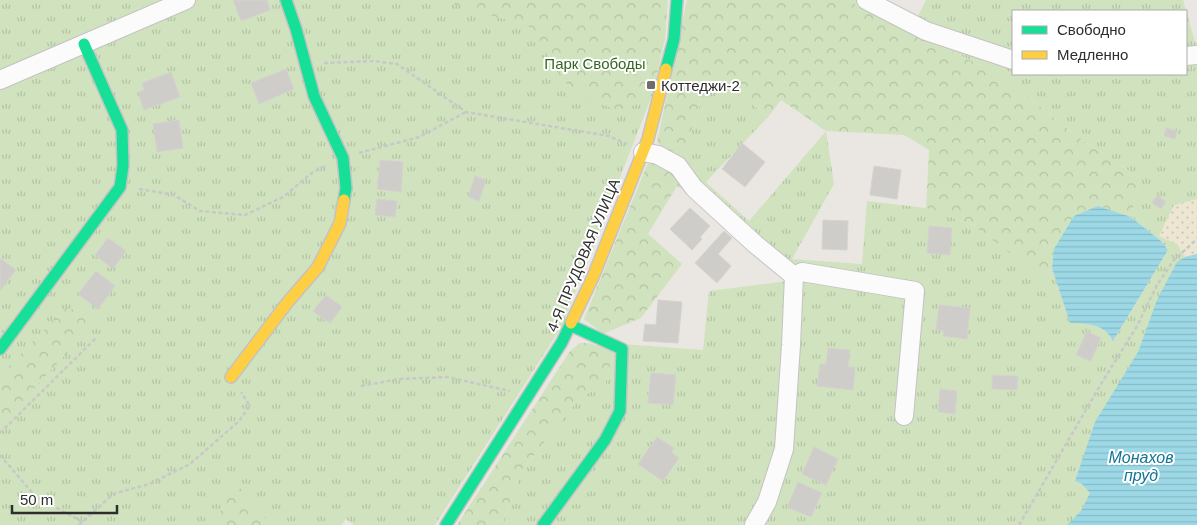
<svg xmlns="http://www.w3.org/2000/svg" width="1197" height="525" viewBox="0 0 1197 525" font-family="Helvetica,sans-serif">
  <defs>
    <pattern id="grass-tufts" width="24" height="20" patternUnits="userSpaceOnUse" patternTransform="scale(1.25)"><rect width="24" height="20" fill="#d0e3be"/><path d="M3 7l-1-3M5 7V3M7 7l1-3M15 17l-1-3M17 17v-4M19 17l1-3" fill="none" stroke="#b3c3a4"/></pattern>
    <pattern id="forest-crowns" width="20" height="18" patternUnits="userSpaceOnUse" patternTransform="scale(1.25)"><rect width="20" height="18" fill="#d0e3be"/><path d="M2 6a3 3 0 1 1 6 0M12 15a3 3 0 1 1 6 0" fill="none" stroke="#b3c3a4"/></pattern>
    <pattern id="sand-dots" width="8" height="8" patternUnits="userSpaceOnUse" patternTransform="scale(1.25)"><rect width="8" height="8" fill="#ede6d3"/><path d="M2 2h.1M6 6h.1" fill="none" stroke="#ccc6b5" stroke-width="1.8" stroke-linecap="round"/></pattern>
    <pattern id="water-rules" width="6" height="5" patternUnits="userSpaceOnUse" patternTransform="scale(1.25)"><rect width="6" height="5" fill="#9cd8e6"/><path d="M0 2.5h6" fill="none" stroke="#87bac6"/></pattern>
  </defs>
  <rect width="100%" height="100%" fill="#eae7e3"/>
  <path fill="url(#grass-tufts)" fill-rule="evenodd" d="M0,0h668l-15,93 -91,233 -127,199h-81l-8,-6 -5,6h-341z
    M846,0h32l38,20 10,-20h257l12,42h2v483h-695l19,-53 59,-75 25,-12 9,-34 9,-7 80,6 6,-59 79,-10 -113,-120 10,-12 25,-73 59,40 -63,66 43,39 77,-90 8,53 -42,75 70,5 5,-63 59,7 47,17 65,50 14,-7 18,55c19,-1 34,1 44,17l54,-90 -7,-9 -30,-24 9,-39 -61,-40 -50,-40 -39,-28zM1013,11h173v63h-173z"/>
  <path fill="url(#forest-crowns)" d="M440,0h228l-3,38 -12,55 -15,11 -22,7 -54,-30 -29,-53z
    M687,0h159l144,70 39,28 50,40 61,40 -9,39 -33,-11 -44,43 -2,19 -14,7 -65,-50 -47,-17 3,-58 -25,-15 -78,-4 -45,-31 -12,16 -59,-40 -25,73 -10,12 -18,-19z
    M653,161l12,2 26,31 -14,-8 -29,48 34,30 -41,54 -38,16 -19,-15 63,-154z
    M67,307l27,12 -6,11 -88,96v-51z
    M580,343h9l25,8 -9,34 -25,12 -59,75 -19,53h-45l113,-174z
    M232,478l36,44 -1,3h-51z"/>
  <path fill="url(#sand-dots)" d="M1197,199v55l-12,3 -8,-13 -18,-8 15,-31z"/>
  <path fill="url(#water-rules)" d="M1098,206l33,11 30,24 7,9 -55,91c-8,-17 -26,-18 -43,-18l-18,-55 2,-19 20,-33z
    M1197,254v271h-130l14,-14 9,-18 -8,-9 -7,-3 20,-59 43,-70 19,-52 20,-38 8,-5z"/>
  <path fill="#cfcdca" stroke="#d5d2cf" d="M233,0h34l3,10 -29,11z
    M286,69l8,20 -35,15 -8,-21z
    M171,72l9,25 -36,13 -6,-18 6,-2 -2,-7z
    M179,120l4,28 -26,4 -4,-28z
    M1166,128l11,3 -2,8 -11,-3z
    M742,143l23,19 -20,25 -23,-18z
    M380,160l23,2 -2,30 -24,-3z
    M874,166l27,4 -4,29 -27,-4z
    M475,176l11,4 -7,21 -11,-4z
    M1157,195l9,7 -5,7 -9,-6z
    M377,199l20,2 -2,16 -20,-2z
    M690,208l20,18 -10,11 2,2 -10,11 -22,-21z
    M823,220l25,1 -1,29 -25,-1z
    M929,226l23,2 -2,27 -23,-2z
    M724,231l8,7 -14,16 13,12 -14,17 -22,-20z
    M108,238l18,13 -13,18 -18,-14z
    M0,258l16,12 -16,21z
    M96,271l19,15 -17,23 -20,-15z
    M326,295l16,12 -12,16 -17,-12z
    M658,300l24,2 -4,41 -35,-2 2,-17 11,1z
    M939,305l31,3 -3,31 -24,-3 1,-5 -8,-1z
    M1087,331l14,7 -10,23 -15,-6z
    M828,348l22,2 -2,17h7l-2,23 -36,-4 3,-22h6z
    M651,373l25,2 -3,30 -25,-2z
    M992,375l26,1 -1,14 -25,-1z
    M940,389l17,2 -2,23 -17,-2z
    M657,437l17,11 -3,4 8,6 -16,23 -25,-17z
    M814,447l24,12 -12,26 -24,-11z
    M798,482l24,11 -11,24 -24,-10z"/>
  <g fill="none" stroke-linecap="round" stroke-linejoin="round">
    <g stroke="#c4c3c3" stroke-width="20">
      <path id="street" d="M866,0l60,31 87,29
        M1186,56l11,-1
        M0,80l186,-80
        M643,152l15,3 20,11 16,22 61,56 39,32
        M794,276l8,-4 113,19 -11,125
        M754,525l13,-23 17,-53 7,-104 3,-69"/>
    </g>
    <g stroke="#c4c3c3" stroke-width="14">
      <path id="fast" d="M286,0l10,29 18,67 29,62 3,30 -2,12
        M666,69l8,-30 3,-39
        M0,349l120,-162 3,-21 -1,-36 -38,-86
        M446,525l116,-183 9,-19
        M543,525l62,-85 15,-29 2,-62 -52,-24"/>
    </g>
    <g stroke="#c4c3c3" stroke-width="14">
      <path id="slow" d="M571,323l22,-46 55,-138 18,-70
        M231,377l56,-74 31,-36 22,-44 4,-23"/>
    </g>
    <path stroke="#c8c8c8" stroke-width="2.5" stroke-dasharray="4 2.5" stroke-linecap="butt" d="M324,63l49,-2 24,3 69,48 143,24 18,8
      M359,153l60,-16 47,-25
      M139,189l35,6 26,16 45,4 38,-18 30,-25 13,-6
      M361,386l38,-7 48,-2 63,14
      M0,433l97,-96
      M0,455l35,41 48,26
      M79,525l34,-31 36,-10 41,-20 48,-42 12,-16 -9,-14
      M1019,525l82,-141 36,-58 20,-41 17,-25 23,-21"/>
    <use href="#street" stroke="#fcfbfb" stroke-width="18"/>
    <use href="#fast" stroke="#16e098" stroke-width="11"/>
    <use href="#slow" stroke="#ffcf43" stroke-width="11"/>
  </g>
  <rect fill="#6f6e6d" stroke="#fff" stroke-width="2" x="646" y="80" width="10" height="10" rx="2.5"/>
  <g text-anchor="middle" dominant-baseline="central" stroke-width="4" stroke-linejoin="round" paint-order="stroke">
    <g font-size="15" fill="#33671f" stroke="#fff">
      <text x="595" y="63">Парк Свободы</text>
    </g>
    <g font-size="15" fill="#2d2d2d" stroke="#fff" text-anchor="start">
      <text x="661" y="85">Коттеджи-2</text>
    </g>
    <g font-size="15" fill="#2d2d2d" stroke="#fff">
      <text transform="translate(583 255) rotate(-67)">4-Я ПРУДОВАЯ УЛИЦА</text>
    </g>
    <g font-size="16" font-style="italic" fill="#167397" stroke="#fff">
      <text x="1141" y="457">Монахов<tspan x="1141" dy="18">пруд</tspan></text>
    </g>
  </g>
  <rect x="1012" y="10" width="175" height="65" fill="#ffffff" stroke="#ababab"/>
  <rect x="1022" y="26" width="25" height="8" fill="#16e098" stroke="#ababab"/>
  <text x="1057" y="35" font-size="15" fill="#2d2d2d">Свободно</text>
  <rect x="1022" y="51" width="25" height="8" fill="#ffcf43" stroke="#ababab"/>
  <text x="1057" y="60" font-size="15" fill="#2d2d2d">Медленно</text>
  <path d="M12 505v8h105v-8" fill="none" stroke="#2d2d2d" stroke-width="2.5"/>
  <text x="20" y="505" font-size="15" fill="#2d2d2d" stroke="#ffffff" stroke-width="4" paint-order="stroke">50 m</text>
</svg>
